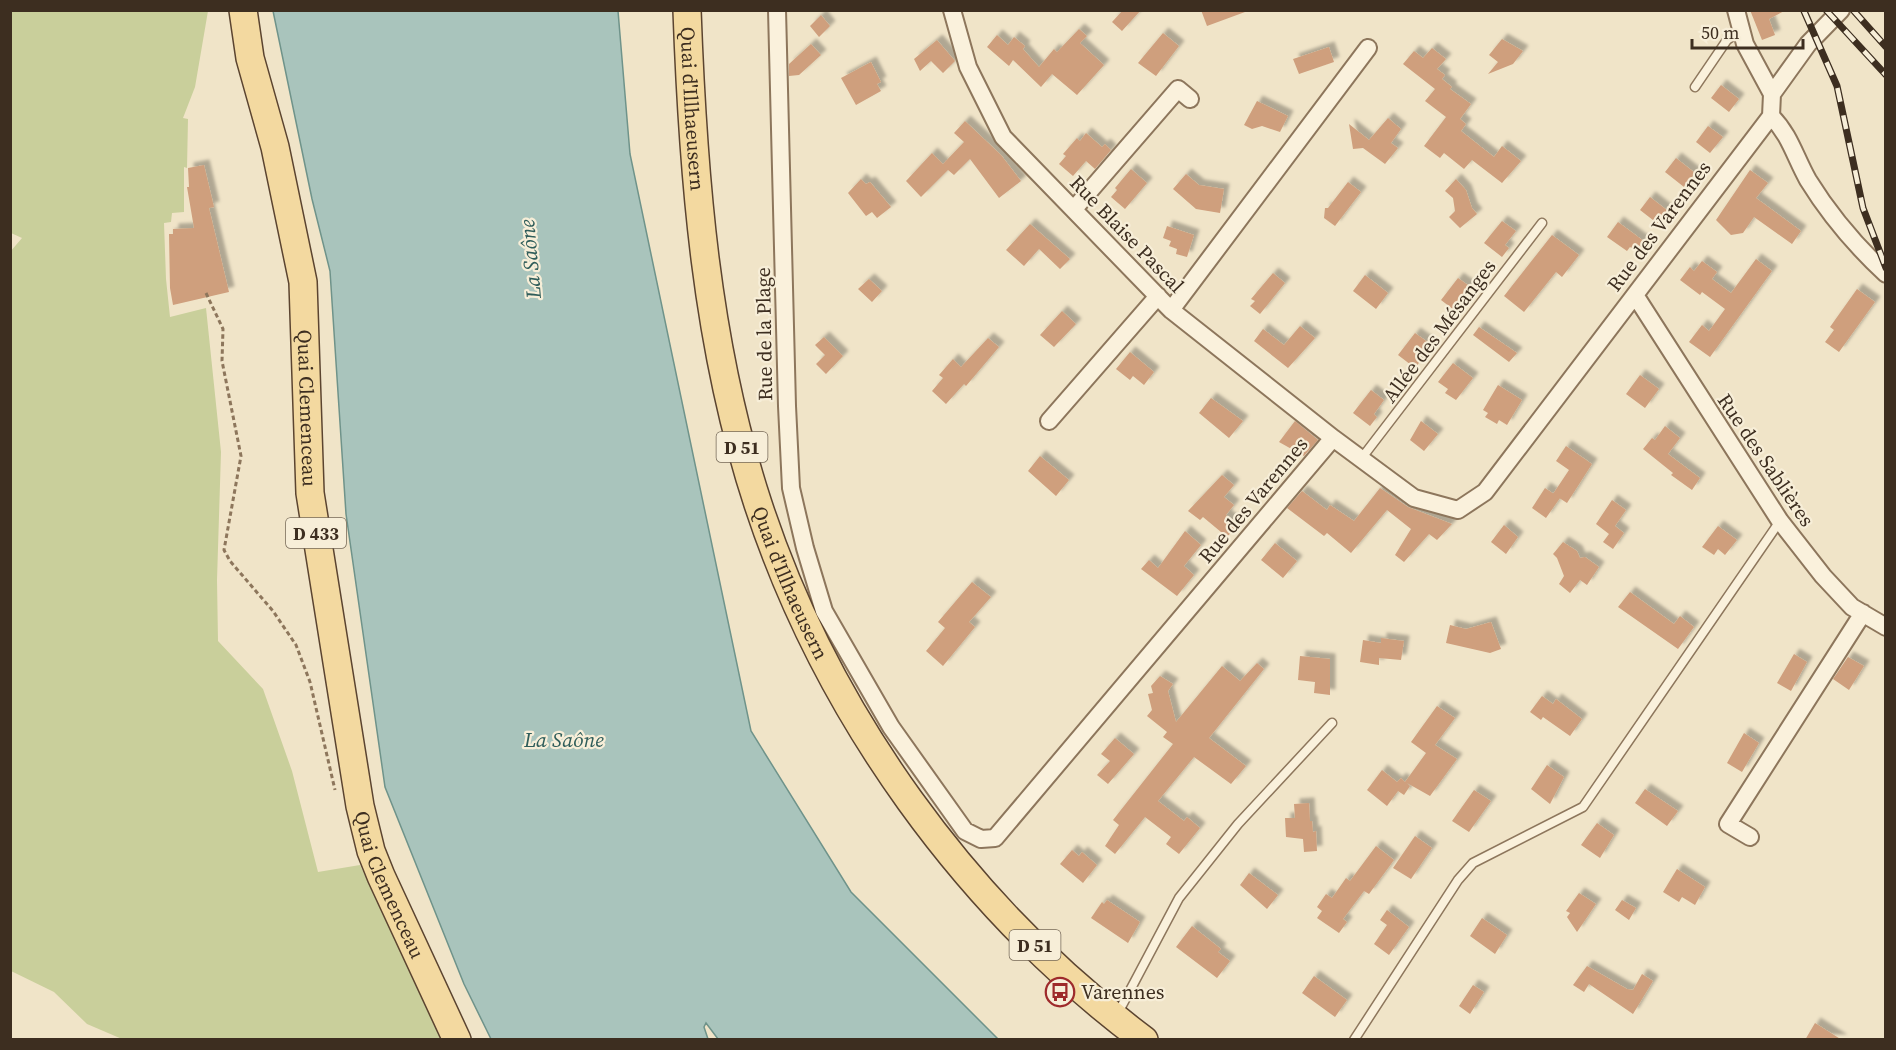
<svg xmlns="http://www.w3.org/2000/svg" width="1896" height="1050" viewBox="0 0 1896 1050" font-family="'Source Serif 4',serif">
  <defs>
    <filter id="shadow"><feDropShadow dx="5.5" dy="-5.5" stdDeviation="1.5" flood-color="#0004"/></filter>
  </defs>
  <rect width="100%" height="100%" fill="#f0e4c8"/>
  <path fill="#c9cf9b" d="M11,11h197l-13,76 -12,31 5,1 -1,49 -3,-1v45l-12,1 -1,9 -7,1 2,56 4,38 36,-9 15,144 -4,128 1,61 45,48 29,82 26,101 42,-7 82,174h-320l-35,-15 -33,-32 -43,-21 -1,-719 12,-14 -11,-5z"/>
  <path fill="#a9c4bc" stroke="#6f938a" stroke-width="1.5" d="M273,11h345l12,143 121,577 100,161 147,147h-280l-12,-16 -2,4 4,12h-217l-27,-55 -79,-197 -39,-273 -16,-243 -18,-72z"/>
  <path fill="#cf9f7d" filter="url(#shadow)" d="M1123,10h18l-19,21 -10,-9z
    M1201,10h44v2l-38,14z
    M1750,10h36l-17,9 6,16 -13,5z
    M821,15l9,11 -11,11 -9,-11z
    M1079,29l8,7 -7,7 24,22 -27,30 -25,-21 -11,13 -28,-27 -4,6 -22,-19 10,-12 11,10 6,-8 11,9 -2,3 16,18 15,-18 3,3z
    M1163,33l16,13 -23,30 -18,-13z
    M1502,39l21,12 -10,13 -25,10 10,-12 -9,-7z
    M937,40l18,21 -12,12 -12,-12 -11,10 -6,-12z
    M811,44l10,11 -22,20 -10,1v-12z
    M1329,47l5,15 -35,12 -6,-15z
    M1432,48l14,11 -9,10 8,6 -3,4 10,8 -2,2 21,15 -11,15 6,5 -5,7 33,26 8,-11 19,15 -19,22 -30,-23 -8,9 -20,-16 -4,5 -16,-12 22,-29 -21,-16 10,-12 -32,-25 11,-13 9,7z
    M871,62l10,20 -4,2 4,7 -25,14 -15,-27z
    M1721,85l18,14 -10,13 -18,-14z
    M1257,101l31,15 -8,16 -18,-6 -10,3 -8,-4z
    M1388,118l13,11 -10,14 7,5 -13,16 -22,-16 -10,1 -4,-25 20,16z
    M965,121l36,34 20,26 -22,17 -29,-39 -16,16 -6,-5 -27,27 -15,-16 26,-28 11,11 21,-22 -10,-9z
    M1708,126l15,11 -13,16 -14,-11z
    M1086,133l16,14 3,-3 6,6 -16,19 -9,-8 -13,15 -14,-12 7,-8 -3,-2 14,-16 3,3z
    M1676,158l19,15 -11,14 -19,-15z
    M204,165l10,42 -5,1 20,84 -56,13 -3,-17 -1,-54h4v-5l21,-1 -7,-41h2l-1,-19z
    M1131,169l16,14 -22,26 -14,-12 6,-7 -2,-2z
    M1750,170l18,13 -12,15 45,33 -9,13 -38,-27 -11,16 -12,2 -15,-15z
    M1186,174l13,11 25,4 -4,24 -24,-4 -23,-20z
    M861,179l5,5 4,-2 21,25 -14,11 -5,-6 -6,4 -18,-23z
    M1456,179l10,11 6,18 5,6 -17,14 -11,-11 6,-6 -2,-13 -8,-7z
    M1348,182l13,10 -26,34 -11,-8 1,-10h3z
    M1650,197l18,14 -10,13 -18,-14z
    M1502,221l14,10 -11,14 4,3 -7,9 -18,-14z
    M1618,222l27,20 -8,10 -7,-5 -3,4 -20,-14z
    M1030,224l40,35 -10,10 -21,-20 -15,17 -18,-16z
    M1167,226l27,9 -7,22 -11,-3 1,-5 -8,-3 2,-5 -8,-3z
    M1552,235l27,20 -17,22 -6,-5 -32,40 -20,-16z
    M1756,259l16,12 -62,86 -21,-15 13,-17 7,6 16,-22 -23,-17 -2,3 -20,-15 10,-13 4,4 8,-10 15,11 -5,7 19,14z
    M1273,273l12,10 -25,31 -10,-8 5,-5 -4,-2z
    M1365,275l23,18 -12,16 -23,-18z
    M1458,278l14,10 -18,22 -13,-10z
    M869,279l13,12 -10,11 -14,-13z
    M1857,289l18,13 -36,50 -14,-10 9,-12 -4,-3z
    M1062,311l14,13 -22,23 -14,-12z
    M1300,326l15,12 -27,30 -34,-27 9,-12 21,16z
    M1479,327l38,26 -8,9 -36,-27z
    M1415,333l14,10 -10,13 3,3 -7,9 -17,-13z
    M824,337l19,19 -17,18 -10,-10 9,-9 -10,-10z
    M988,338l11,9 -33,39 -2,-2 -18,20 -14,-13 11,-13 -4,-3 14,-16 8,8z
    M1130,352l24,20 -10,13 -11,-9 -3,4 -14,-11z
    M1453,363l20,15 -17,22 -11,-7 3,-4 -10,-7z
    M1640,375l19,14 -14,19 -19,-14z
    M1498,385l24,15 -15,25 -8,-5 -2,4 -12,-7 3,-4 -5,-3z
    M1371,390l13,10 -10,14 3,3 -7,9 -17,-13z
    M1211,398l32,23 -14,17 -30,-25z
    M1295,421l23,19 -14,16 -25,-14z
    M1421,421l17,13 -14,17 -14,-11z
    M1665,426l15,12 -12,16 32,24 -8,12 -21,-15 2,-2 -30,-24 9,-11 3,2z
    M1566,446l26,18 -25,39 -14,-9 16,-24 -13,-9z
    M1040,456l29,24 -13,16 -28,-25z
    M1222,475l12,10 -10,12 10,8 -8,10 12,10 -11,12 -24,-20 -3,3 -12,-9z
    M1380,488l28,19 44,17 -15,16 -8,-6 -25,28 -9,-7 16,-26 -24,-19 -36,43 -24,-20 -3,3 -37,-28 15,-17 25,19 3,-5 24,16z
    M1545,488l15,10 -14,20 -14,-10z
    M1612,500l14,10 -11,16 9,7 -11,16 -10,-7 6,-8 -13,-10z
    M1504,525l14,12 -12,17 -15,-12z
    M1718,526l19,14 -12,15 -7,-6 -4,6 -12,-8z
    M1185,531l16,14 -17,21 10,9 -17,21 -36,-27 8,-9 9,8z
    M1563,542l14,9 3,7 5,-1 14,10 -12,18 -7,-5 -10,13 -11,-9 5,-8 -7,-18 -4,-4z
    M1275,543l22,18 -14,17 -22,-18z
    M972,582l19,15 -22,25 6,5 -32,39 -17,-15 19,-23 -7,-6z
    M1630,592l44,32 6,-8 14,11 -16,22 -60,-42z
    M1491,622l10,27 -11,4 -44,-10 4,-18 16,4z
    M1381,638l23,3 -3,19 -22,-2v7l-19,-3 3,-22 18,3z
    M1794,654l13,8 -16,29 -14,-8z
    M1300,656l30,3v36l-16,-2 1,-11 -17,-2z
    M1848,657l16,9 -15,24 -16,-11z
    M1257,663l7,6 -55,69 37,28 -15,18 -37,-27 -36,44 26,20 3,-4 13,11 -21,26 -13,-10 5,-7 -26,-20 -30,37 -10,-8 14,-21 -6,-5 60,-76 -10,-7 4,-5 -20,-16 5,-6 -4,-16 5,-1 -2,-7 9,-10 13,8 -5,7 8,31 46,-56 18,15z
    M1542,696l11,8 3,-5 26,20 -12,17 -27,-19 -2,3 -11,-8z
    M1437,706l18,12 -20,27 22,14 -27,37 -23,-13 3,3 -6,9 -6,-4 -11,15 -20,-16 15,-20 15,12 4,-4 4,4 21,-29 -15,-11z
    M1744,733l15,10 -17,29 -15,-9z
    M1115,738l19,16 -26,30 -11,-9 13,-14 -9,-7z
    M1547,765l17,12 -14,27 -19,-15z
    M1645,789l33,22 -11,15 -32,-23z
    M1474,790l17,11 -22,31 -17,-11z
    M1309,803l1,18h2l1,11 3,-1 1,20 -13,1 -1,-13 -17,-2 -1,-19h10l-1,-14z
    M1597,823l17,12 -14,23 -19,-13z
    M1415,836l17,12 -21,31 -18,-11z
    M1376,846l18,14 -25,34 -5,-3 -21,28 4,3 -8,11 -22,-15 5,-7 -5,-4 9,-13 6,4 14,-20 4,3z
    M1072,850l7,6 3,-4 15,13 -14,18 -23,-19z
    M1677,869l28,18 -10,18 -13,-8 -3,5 -16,-10z
    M1249,873l29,22 -11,14 -27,-24z
    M1579,893l17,11 -19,28 -10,-15 3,-4 -4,-2z
    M1107,900l33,22 -12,21 -37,-25 11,-16 2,2z
    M1622,900l14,8 -7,12 -14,-10z
    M1387,910l22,17 -20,28 -15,-11 13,-19 -7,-5z
    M1482,918l25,17 -12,19 -25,-18z
    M1192,926l29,23 -3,3 12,9 -13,17 -41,-31z
    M1587,966l40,23 6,1 9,-16 11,7 -20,33 -44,-30 -5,8 -11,-7z
    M1314,976l33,24 -12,17 -33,-24z
    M1473,985l11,7 -14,22 -11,-8z
    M1815,1023l27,17h-37z"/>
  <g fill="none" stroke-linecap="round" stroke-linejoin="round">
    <g stroke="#8d765c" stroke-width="11">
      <path id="service" d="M1695,87l32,-47 14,-10
        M1361,459l181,-236
        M1118,1013l61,-115 59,-74 94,-101
        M1354,1040l104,-160 15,-17 110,-56 197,-286"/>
    </g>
    <g stroke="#8d765c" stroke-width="20">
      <path id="minor" d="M777,10l10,396 4,82 14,60 19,63 67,116 74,104 16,8 14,-1 338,-400 81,60 44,12 27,-18 286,-376
        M952,10l16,57 35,70 168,173 162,128
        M1736,10l9,34 27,50 -1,22c19,19 24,41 37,64 21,34 49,67 78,94
        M1772,94l36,-50 33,-34
        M1074,209l104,-120 12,10
        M1635,295l145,226 43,55 29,31 34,20
        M1171,310l197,-262
        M1049,421l109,-125
        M1750,837l-22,-13 135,-211"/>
    </g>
    <g stroke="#5b4430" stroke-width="30">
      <g id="primary">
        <path id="s1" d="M243,10l7,48 25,89 28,135 7,211 50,313 11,45 10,25 76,164"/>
        <path id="s2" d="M687,10c6,166 19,336 71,494 69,210 208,403 386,536"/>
      </g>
    </g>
    <path stroke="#8d765c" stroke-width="3" stroke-dasharray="4.5 3" stroke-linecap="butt" d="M206,293l17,36 -1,32 19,95 -17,94 6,11 43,50 23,34 14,37 25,108"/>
    <use href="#service" stroke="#faf1dc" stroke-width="8"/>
    <use href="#minor" stroke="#faf1dc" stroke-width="16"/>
    <use href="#primary" stroke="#f3d9a0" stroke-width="27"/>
    <g stroke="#3d2e20" stroke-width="7">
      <path id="rail" d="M1826,10l60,65
        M1853,10l33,37
        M1804,11l33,75 26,122 23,60"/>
    </g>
    <use href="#rail" stroke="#f7eed8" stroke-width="4.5" stroke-dasharray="14" stroke-linecap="butt"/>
  </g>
  <defs>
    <g id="bus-ring" transform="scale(1.5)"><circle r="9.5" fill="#f7eed8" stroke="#9e2a2b" stroke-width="1.5"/><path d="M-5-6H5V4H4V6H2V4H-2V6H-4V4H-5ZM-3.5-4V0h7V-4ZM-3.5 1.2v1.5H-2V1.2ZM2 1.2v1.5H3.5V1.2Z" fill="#9e2a2b"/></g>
  </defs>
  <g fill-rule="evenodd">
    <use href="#bus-ring" x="1060" y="992"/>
  </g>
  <g text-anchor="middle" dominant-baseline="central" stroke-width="4.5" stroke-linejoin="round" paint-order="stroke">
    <g fill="#f7eed8" stroke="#756857" stroke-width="1.5">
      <rect x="716.5" y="432" width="51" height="30" rx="4.5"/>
      <rect x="286" y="518" width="60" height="30" rx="4.5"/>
      <rect x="1009.5" y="930" width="51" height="30" rx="4.5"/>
    </g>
    <g font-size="18" font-weight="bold" fill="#3d2e20">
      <text x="742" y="447">D 51</text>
      <text x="316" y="533">D 433</text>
      <text x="1035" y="945">D 51</text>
    </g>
    <g font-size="20" fill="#3d2e20" stroke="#f7eed8">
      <text stroke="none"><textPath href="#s2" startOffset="99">Quai d'Illhaeusern</textPath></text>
      <text transform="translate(1659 226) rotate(-53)">Rue des Varennes</text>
      <text transform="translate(1127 234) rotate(46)">Rue Blaise Pascal</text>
      <text transform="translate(1439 331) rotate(-53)">Allée des Mésanges</text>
      <text transform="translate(764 334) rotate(-91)">Rue de la Plage</text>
      <text stroke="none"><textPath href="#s1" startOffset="405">Quai Clemenceau</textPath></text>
      <text transform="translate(1766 460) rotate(56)">Rue des Sablières</text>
      <text transform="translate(1253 500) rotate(-50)">Rue des Varennes</text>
      <text stroke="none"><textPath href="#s2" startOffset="586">Quai d'Illhaeusern</textPath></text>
      <text stroke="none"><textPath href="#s1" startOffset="891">Quai Clemenceau</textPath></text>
    </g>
    <g font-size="20" fill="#3d2e20" stroke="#f7eed8" text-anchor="start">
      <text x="1081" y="992">Varennes</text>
    </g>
    <g font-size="21" font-style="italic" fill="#2f5d5a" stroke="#f7eed8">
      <text transform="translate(530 259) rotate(-95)">La Saône</text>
      <text x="564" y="739">La Saône</text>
    </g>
  </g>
  <rect width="1896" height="1050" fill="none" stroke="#3d2e20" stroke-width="24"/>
  <path d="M1692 39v9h111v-9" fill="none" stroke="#3d2e20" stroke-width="3"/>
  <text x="1701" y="39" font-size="18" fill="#3d2e20" stroke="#f7eed8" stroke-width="4.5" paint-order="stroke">50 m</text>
</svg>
